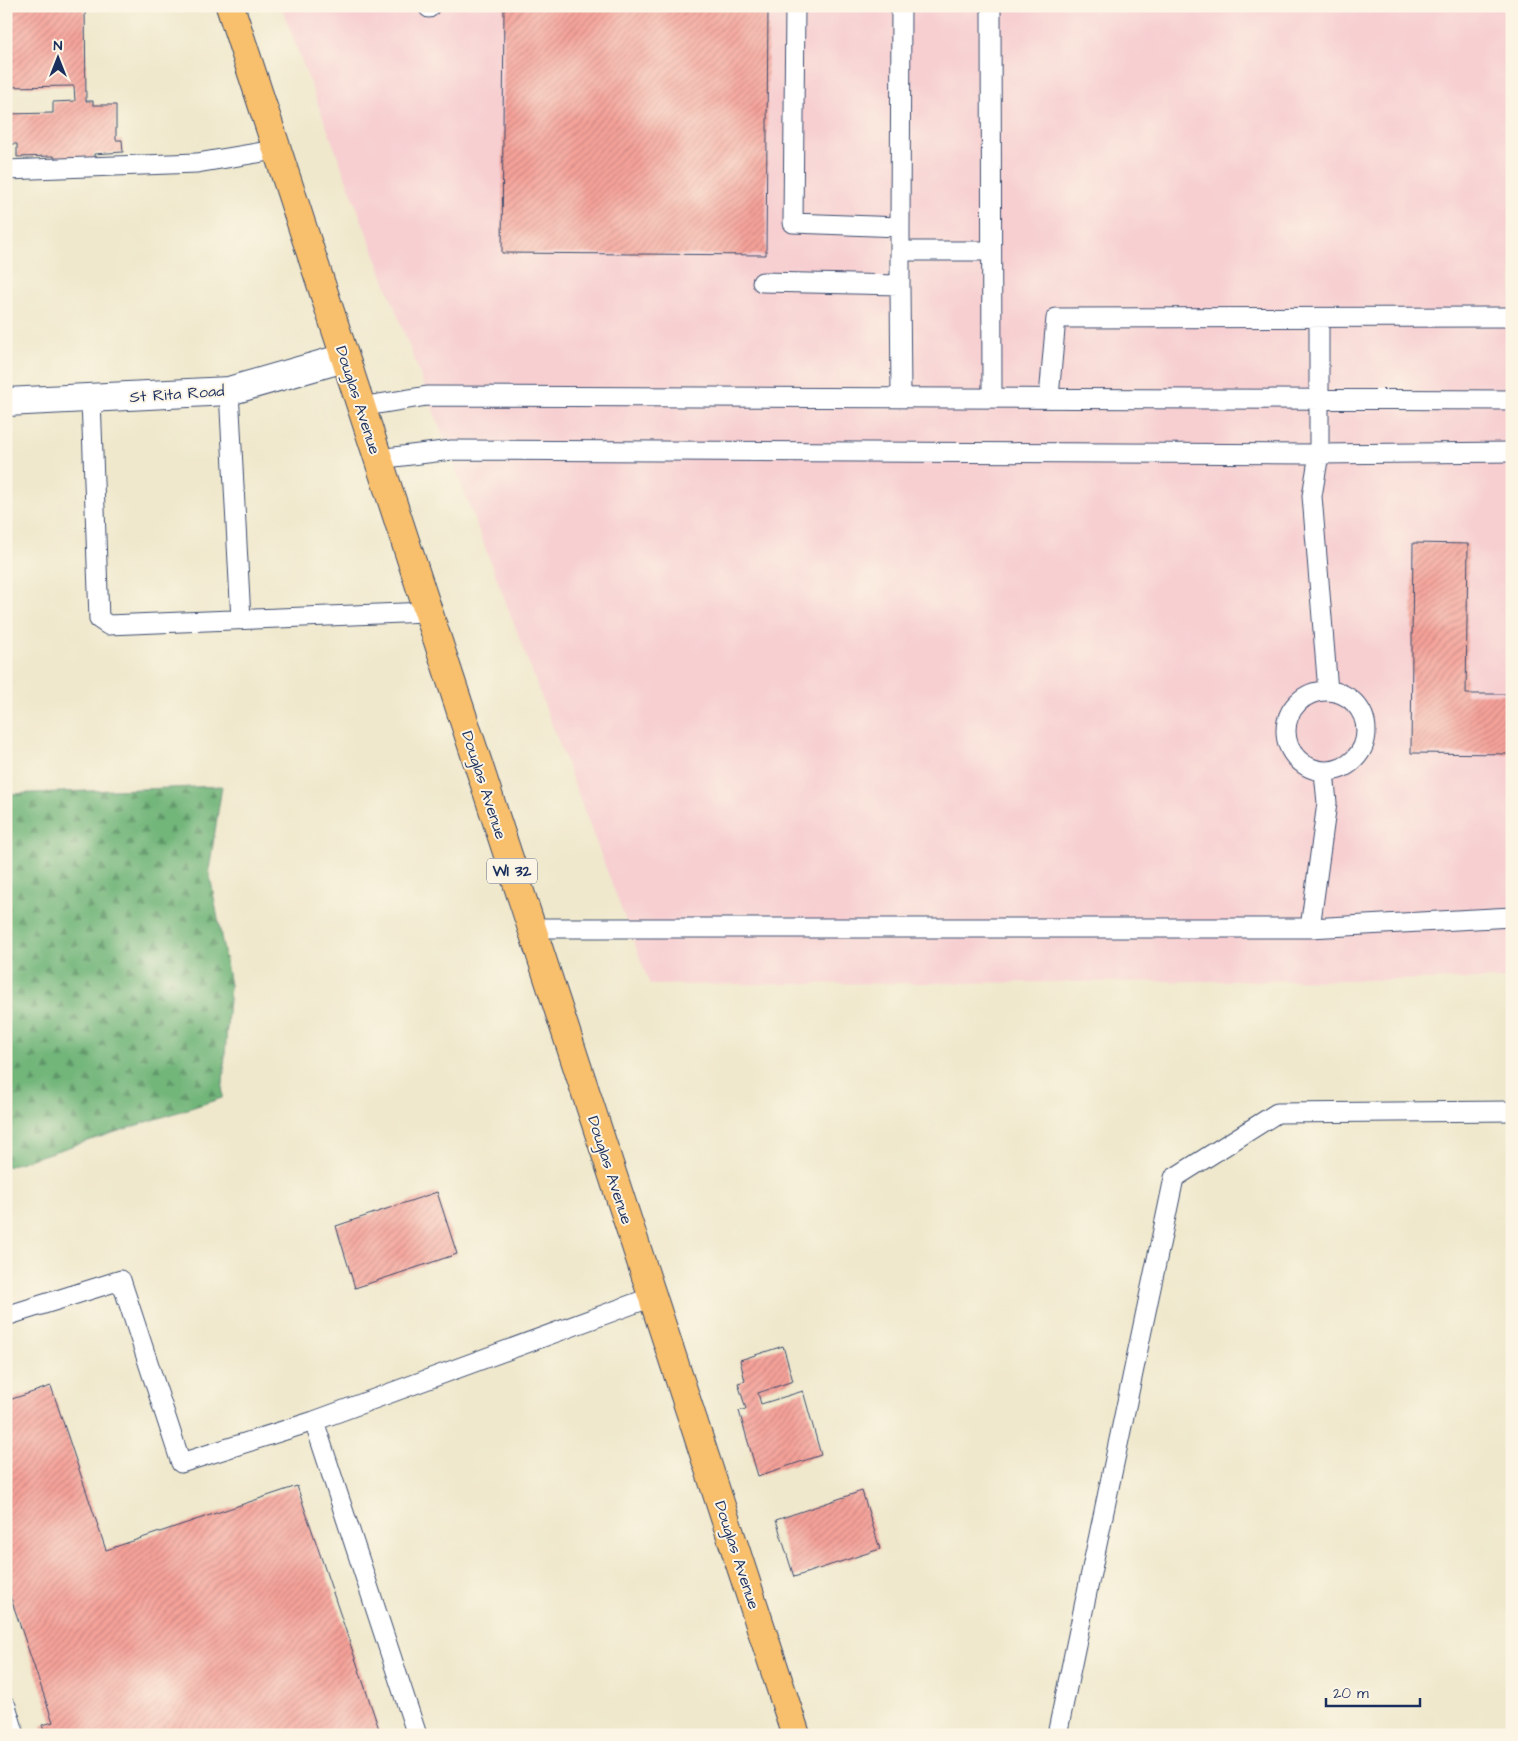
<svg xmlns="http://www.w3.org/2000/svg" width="1518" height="1741" viewBox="0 0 1518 1741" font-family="'Architects Daughter',sans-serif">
  <defs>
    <pattern id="forest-firs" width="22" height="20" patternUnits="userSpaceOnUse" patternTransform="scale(1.25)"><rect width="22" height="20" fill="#72b67a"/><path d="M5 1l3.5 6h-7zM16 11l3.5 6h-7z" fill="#5d9467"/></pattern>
    <pattern id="building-hatch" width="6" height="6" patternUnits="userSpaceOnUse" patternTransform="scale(1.25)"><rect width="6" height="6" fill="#f6a299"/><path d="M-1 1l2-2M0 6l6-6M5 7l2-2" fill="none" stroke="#c68480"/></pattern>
  </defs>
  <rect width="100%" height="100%" fill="#fcf5e5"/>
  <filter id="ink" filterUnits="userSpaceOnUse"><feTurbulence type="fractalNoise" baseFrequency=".02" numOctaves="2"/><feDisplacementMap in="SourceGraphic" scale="10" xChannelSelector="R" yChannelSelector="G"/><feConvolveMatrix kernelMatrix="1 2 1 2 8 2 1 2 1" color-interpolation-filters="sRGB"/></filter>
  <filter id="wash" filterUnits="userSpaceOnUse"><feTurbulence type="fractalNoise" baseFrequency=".0096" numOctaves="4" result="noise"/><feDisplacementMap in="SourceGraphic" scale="20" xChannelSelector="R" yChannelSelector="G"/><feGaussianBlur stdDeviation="1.12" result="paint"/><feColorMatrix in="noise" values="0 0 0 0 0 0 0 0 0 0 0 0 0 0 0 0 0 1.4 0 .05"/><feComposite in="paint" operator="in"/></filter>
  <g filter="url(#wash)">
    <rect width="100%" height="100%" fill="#efe8cc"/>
    <path fill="#f7cfd1" d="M281,6h1231v973l-862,6z"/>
    <path fill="url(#forest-firs)" stroke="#46726c" d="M222,786l-13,84 21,115 -8,113 -216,69v-373z"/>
    <g id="blocks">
      <path fill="url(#building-hatch)" d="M6,6h79l1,95h7v4h23v35h6l1,12 -29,2v5l-39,1 -1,-4 -37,1v-13h-10l-1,-30 47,-1v-11l22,-1 -1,-15 -68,1z
        M504,6h264l-2,249 -264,-2z
        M1413,543l55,1 -2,150h46v60l-101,-1z
        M437,1192l20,62 -102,34 -19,-62z
        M783,1346l10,35 -35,12 3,11 42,-13 18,64 -63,21 -19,-65 7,-2 -8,-26 7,-2 -5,-21z
        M51,1386l55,164 191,-64 84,249h-335l-4,-10 11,-3 -47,-138v-183z
        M862,1491l18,58 -86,28 -18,-57z"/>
    </g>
  </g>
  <g filter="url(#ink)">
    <use href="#blocks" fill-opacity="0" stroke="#3b4b6e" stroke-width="1"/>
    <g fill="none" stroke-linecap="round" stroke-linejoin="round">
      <g stroke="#3b4b6e" stroke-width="21">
        <path id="service" d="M991,6l1,391
          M429,8v-2
          M6,170l191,-7 78,-13
          M900,227l1,-221
          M900,251h91
          M762,282l138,3v-58l-107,-4 2,-217
          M900,285l1,112
          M1319,318v136l-7,42 16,195
          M229,391l12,229
          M1049,397l7,-79 456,-1
          M91,399l8,220 9,6 319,-13
          M360,407l67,-11 1085,4
          M378,459l74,-9 867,4 193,-2
          M1286 731a40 40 0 1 1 80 0a40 40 0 1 1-80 0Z
          M531,928h779l202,-11
          M1310,928l17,-125 -3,-31
          M6,1316l115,-36 60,183 133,-42
          M6,1706l9,29
          M417,1735l-103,-314 338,-124
          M1057,1735l117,-557 103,-65 235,-2"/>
      </g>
      <g stroke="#3b4b6e" stroke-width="30">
        <path id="minor" d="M6,402l223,-11 115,-33"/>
      </g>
      <g stroke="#3b4b6e" stroke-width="30">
        <path id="primary" d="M230,6l566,1729"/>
      </g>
      <use href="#service" stroke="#fff" stroke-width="19"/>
      <use href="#minor" stroke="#fff" stroke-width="28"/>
      <use href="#primary" stroke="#f8bf6c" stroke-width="28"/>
    </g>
  </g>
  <g text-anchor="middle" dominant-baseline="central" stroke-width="4" stroke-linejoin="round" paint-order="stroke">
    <rect fill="#fcf5e5" stroke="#5e6a86" stroke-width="1" x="487" y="858.5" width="50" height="25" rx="4"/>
    <g font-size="15" font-weight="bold" fill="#1b2f5e">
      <text x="512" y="871">WI 32</text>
    </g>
    <g font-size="16" fill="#1b2f5e" stroke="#fcf5e5">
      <text transform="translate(177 394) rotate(-4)">St Rita Road</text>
      <text transform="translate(358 400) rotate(72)">Douglas Avenue</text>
      <text transform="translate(484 785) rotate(72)">Douglas Avenue</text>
      <text transform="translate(610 1170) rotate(72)">Douglas Avenue</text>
      <text transform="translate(737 1555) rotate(72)">Douglas Avenue</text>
    </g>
  </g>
  <rect width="1518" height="1741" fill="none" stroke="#fcf5e5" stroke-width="25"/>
  <g transform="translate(58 58)" stroke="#fcf5e5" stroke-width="4" paint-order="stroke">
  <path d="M0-4L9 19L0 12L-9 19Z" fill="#1b2f5e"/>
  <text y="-8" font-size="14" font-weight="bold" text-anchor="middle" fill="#1b2f5e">N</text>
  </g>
  <path d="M1326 1698v8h94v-8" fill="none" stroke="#1b2f5e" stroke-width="2.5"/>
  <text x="1333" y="1698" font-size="15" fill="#1b2f5e" stroke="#fcf5e5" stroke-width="4" paint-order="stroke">20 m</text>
</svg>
